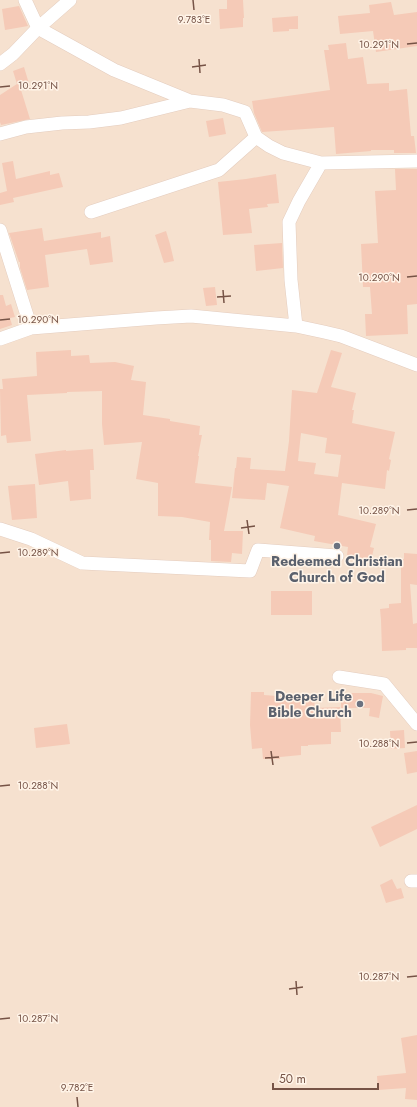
<svg xmlns="http://www.w3.org/2000/svg" width="417" height="1107" viewBox="0 0 417 1107" font-family="Jost,sans-serif">
  <rect width="100%" height="100%" fill="#fef0e1"/>
  <path fill="#f6e1cf" d="M0,0h417v1107h-417z"/>
  <path fill="#f5cab7" fill-rule="evenodd" d="M227,0h16l1,18h-1v9l-23,2 -1,-20h8z
    M391,2l3,13 23,-3v34l-41,6 -3,-21 -33,3 -2,-18 32,-3 -1,-8z
    M19,6l9,20 -23,4 -3,-21z
    M298,16v13h-9v2l-16,1 -1,-14z
    M346,43l2,16 15,-2 4,27 22,-1v8l18,-2 4,47h3l2,17h-22v-3h-23v1l-35,3 -2,-27 -72,5 -8,-19 -2,-12 78,-11 -6,-40h5l-1,-5z
    M24,67l6,20 -9,3 9,29 -29,6 -1,-3v-27l17,-11 -4,-13z
    M223,118l3,16 -17,3 -3,-16z
    M13,161l3,18 34,-8v4l9,-2 4,14 -50,11 1,4 -14,3v-12l7,-2 -5,-28z
    M395,169h22v135l-10,1 1,29 -42,2 -1,-22h7l-2,-27h-7l-2,-43 17,-1 -3,-52 21,-1z
    M276,174l3,29 -12,1 1,3 -19,2 3,24 -29,2 -5,-53 28,-3z
    M42,228l2,13 57,-9v6l9,-2 3,26 -23,3 -3,-16 -42,6 4,32 -22,3 -7,-22v-6h-1l-10,-29z
    M166,231l4,13 4,17 -10,2 -9,-28z
    M282,243l1,25 -27,3 -2,-26z
    M215,287l2,18 -11,1 -3,-18z
    M0,295h3l3,11 5,-2 4,13 -5,1 2,7 -12,4z
    M71,350v6l18,-1 1,8 25,-1 19,4 -3,14 15,2 -3,33 27,4v2l30,5 -1,9h3l-4,21h1l-4,27 37,4 -8,44h19l-1,23 -10,-1 -1,9 -20,-1v-21h-2l1,-18 -28,-5 -24,-1v-33l-22,-4 6,-37 -38,3 -2,-21v-33l-35,1v1l-40,2 4,46 -24,2 -1,-8 -5,1 -1,-47h3l-1,-10 35,-3 -1,-24z
    M331,350l11,3 -11,34 25,6 -4,17h2l-2,13 43,9 -6,27 2,1 -2,11 -2,-1 -2,19 -43,-6 -4,32 38,9 -6,23 4,1 -3,12 -24,-5 1,-8 -34,-6 1,-5 -35,-8 9,-42 -22,-3 -2,17 -33,-2 3,-30h1l1,-11 14,1 -1,11 35,2 4,-30 3,-51 25,3zM301,433l26,5 -2,15 16,2 -3,22 -24,-3 2,-11 -18,-2z
    M93,449l1,21h-4l1,29 -21,2 -2,-20 -29,4 -4,-31 31,-4v1z
    M35,484l2,34 -25,2 -4,-34z
    M404,553l13,1v31l-7,-1 3,40 4,-1v25h-11v2l-24,1 -1,-31 -1,-11 9,-1v-4l12,-1v-44h3z
    M271,591h41v24h-41z
    M251,692h13v3l51,4 -1,9 26,-1 1,25h-10v12l-23,1v1h-7v9l-21,2v2h-17l-1,-11 -10,1 -2,-24z
    M341,693h30l12,3 -4,22 -10,-2 1,-8h-29z
    M67,724l3,20 -34,4 -2,-20z
    M404,730l1,18 -14,1 -1,-18z
    M417,751v21l-10,2 -3,-21z
    M417,805v24l-37,18 -9,-20z
    M392,879l5,10 4,-1 3,10 -18,5 -6,-18z
    M417,1035v65l-12,-1 1,-11 -28,2 -1,-14 29,-3 -5,-35z"/>
  <g fill="none" stroke-linecap="round" stroke-linejoin="round">
    <g stroke="#e4cdbf" stroke-width="14">
      <path id="minor" d="M25,0l13,28 76,42 76,31
        M0,64l13,-10 25,-26 32,-28
        M0,134l26,-7 36,-4 27,-1 32,-4 69,-17 33,4 22,7 11,25 13,9 14,7 38,10 96,-2
        M91,212l128,-42 37,-33
        M0,230l31,98
        M296,326l-5,-46 -2,-58 10,-21 22,-38
        M0,339l31,-11 125,-10 35,-2 105,10 28,6 17,4 76,29
        M0,529l31,10 51,24 168,8 8,-21 79,6
        M339,677l45,7 33,40
        M411,881h6"/>
    </g>
    <use href="#minor" stroke="#fff" stroke-width="13"/>
  </g>
  <path fill="none" stroke="#765346" stroke-width="1.5" d="M193,0l1,10M407,44l10,-1M199,59l1,14M192,67l14,-2M0,87l10,-1M407,277l10,-1M223,290l1,13M217,297l14,-1M0,320l10,-1M407,510l10,-1M247,520l2,14M241,528l14,-2M0,553l10,-1M407,743l10,-1M271,751l2,14M265,758l14,-1M0,786l10,-1M407,977l10,-1M296,981l1,14M289,989l14,-2M0,1019l10,-1M77,1097l1,10"/>
  <g fill="#6b7280" stroke="#fff4e8" stroke-width="1.5">
    <circle cx="337" cy="546" r="4"/>
    <circle cx="360" cy="704" r="4"/>
  </g>
  <g text-anchor="middle" dominant-baseline="central" stroke-width="3" stroke-linejoin="round" paint-order="stroke">
    <g font-size="14" font-weight="bold" fill="#5b616d" stroke="#fff4e8">
      <text x="337" y="561">Redeemed Christian<tspan x="337" dy="16">Church of God</tspan></text>
      <text x="352" y="696" text-anchor="end">Deeper Life<tspan x="352" dy="16">Bible Church</tspan></text>
    </g>
  </g>
  <g font-size="10" text-anchor="middle" fill="#765346" stroke="#fff4e8" stroke-width="3" stroke-linejoin="round" paint-order="stroke">
    <text x="194" y="23">9.783°E</text>
    <text x="379" y="48">10.291°N</text>
    <text x="38" y="89">10.291°N</text>
    <text x="379" y="281">10.290°N</text>
    <text x="38" y="323">10.290°N</text>
    <text x="379" y="514">10.289°N</text>
    <text x="38" y="556">10.289°N</text>
    <text x="379" y="747">10.288°N</text>
    <text x="38" y="789">10.288°N</text>
    <text x="379" y="980">10.287°N</text>
    <text x="38" y="1022">10.287°N</text>
    <text x="77" y="1091">9.782°E</text>
  </g>
  <path d="M273 1083v6h105v-6" fill="none" stroke="#765346" stroke-width="2"/>
  <text x="279" y="1083" font-size="12" fill="#765346" stroke="#fff4e8" stroke-width="3" paint-order="stroke">50 m</text>
</svg>
